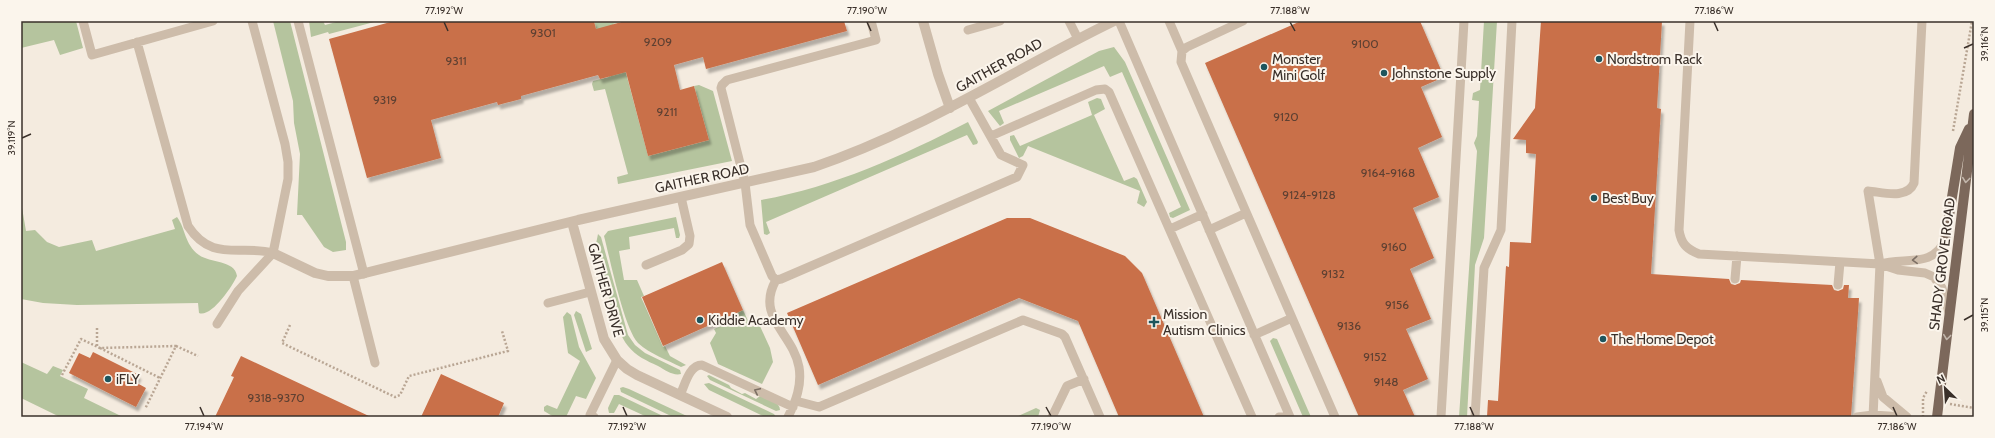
<svg xmlns="http://www.w3.org/2000/svg" width="1995" height="438" viewBox="0 0 1995 438" font-family="Cabin,sans-serif">
  <defs>
    <filter id="shadow"><feDropShadow dx="2.5" dy="4.5" stdDeviation="1" flood-color="#0004"/></filter>
  </defs>
  <rect width="100%" height="100%" fill="#f4ebdf"/>
  <path fill="#b5c49e" d="M21,21h55l7,27 -23,7 -6,-15 -33,8z
    M273,21h17l56,221v8l-13,2 -9,-5 -22,-32h-5l3,-61 -6,-31 -1,-22z
    M309,21h14l2,4 15,-4h38l-49,13 -1,-2 -17,5z
    M594,21h31l-12,3 35,132 61,-16 -15,-54 5,-1 14,6 19,70 -114,23 -1,-7 11,-3 -23,-85 -11,2 -2,-7 1,-3 16,-4z
    M1484,21h13l-13,217 -9,27 -8,152h-8l18,-266 -3,-8 3,-7 2,-35 -7,-1 1,-7 7,-3z
    M1114,47l11,15 65,148 -17,8 -3,-1 -1,-4 12,-6 -59,-135 -12,5 -6,-11 -105,45 5,12 -4,3 -12,-15 111,-60z
    M1097,98l4,1 4,10 -11,6 30,66 10,-4 3,2 10,23 -3,5 -7,-4 3,-12 -112,-45 -5,10 -4,2 -9,-18v-4l4,-1 6,11 72,-31 -4,-13z
    M968,122l10,20 -1,2 -4,1 -6,-10 -201,87 4,11 -3,2 -3,-1 -3,-34c73,-13 141,-44 207,-78z
    M21,202l5,29 9,-1 12,12 12,5 33,-7 4,11 79,-22 -3,-9 5,-3c9,12 7,27 22,38 11,8 36,5 38,21 -5,11 -26,42 -38,37l-1,-10 -121,2 -34,-2 -22,-4z
    M676,217l4,18 -1,3h-3l-2,-10 -45,9 1,12 -11,2 5,29h13l7,16 -3,1 22,50 2,-1 5,10 16,9 -5,2c-14,-7 -31,-13 -43,-24 -14,-15 -28,-84 -34,-107l4,-5z
    M598,234l3,3 27,98 7,10 10,8 35,17 1,4c-8,2 -16,-4 -23,-8 -11,-5 -22,-10 -30,-20 -15,-18 -23,-68 -29,-91l-3,-11z
    M743,310l8,17 8,-3 11,24 3,14 -11,22 -44,-20 -8,-21 6,-10 -2,-4 7,-3 -2,-5z
    M576,311l5,3 11,35 -6,3 -12,-37z
    M567,312l4,3 8,32 17,31 -10,21 -10,-3 -10,21h-12l-10,-6v-4l3,-2 10,4 23,-48 -12,-8 -5,-36z
    M1273,338l4,1 34,78h-8l-33,-76z
    M21,362l26,12 6,-8 10,4 -3,6 28,13 -4,9 39,19h-63l-39,-19z
    M709,375l20,10 2,3 11,6 3,-1 11,6 4,-3c7,1 20,6 20,14l-4,1 -66,-31 -3,-4z
    M709,383l65,31 2,3h-11l-56,-27 -5,-6z
    M623,387l6,2 60,28h-16l-52,-25 -1,-4z
    M614,395h5l46,22h-18l-28,-13 -5,9h-5l-1,-5z
    M1036,408l4,2 -2,7h-22z"/>
  <path fill="#c96f48" filter="url(#shadow)" d="M394,21h200l2,8 29,-8h219l3,10 -141,38 -3,-12 -29,8 6,25 14,-4 15,54 -61,16 -22,-84 -26,7 -2,-4 -77,21v3l-23,6 -1,-3 -66,18 10,38 -74,20 -38,-139z
    M1301,21h119l24,56 -23,10 21,50 -24,11 21,49 -26,11 21,50 -24,11 21,50 -25,10 22,50 -25,11 12,27h-56l-154,-354z
    M1541,21h121l-5,87 4,1 -10,165 78,5 2,5 4,1 5,-2 1,-3 91,5 2,5 4,1 5,-2 1,-4h5l-1,13h11l-8,119h-364l1,-17 10,1 8,-135 3,1 1,-25 21,1 5,-89 -10,-1v-13l-13,-1 22,-31z
    M1007,218h23l95,38 17,17 62,144h-85l-41,-96 -59,-23 -201,87 -31,-72z
    M722,262l21,48 -80,36 -21,-49z
    M93,352l46,23 -4,7 11,6 -10,19 -67,-34 10,-20 11,5z
    M241,356l130,61h-156l19,-40 -3,-1z
    M441,374l63,29 -6,14h-77z"/>
  <g fill="none" stroke-linecap="round" stroke-linejoin="round">
    <path stroke="#b9a694" stroke-width="2.5" stroke-dasharray="2 2" stroke-linecap="butt" d="M1953,131l19,-110
      M290,325l-8,18 113,54 5,-2 9,-19 99,-25 -6,-20
      M97,346v-19
      M176,346l22,10
      M100,348l60,30
      M62,375l19,-36 19,9 76,-2 -31,63
      M1950,404l24,4
      M1923,417v-19l4,-7"/>
    <path stroke="#cdbcaa" stroke-width="9" d="M83,21l9,34 121,-34
      M298,21l66,253
      M1069,21l9,18
      M1119,21l171,396
      M1169,21l13,30
      M1243,21l-56,26 -5,4 -1,11 154,355
      M1690,21l-11,209c2,13 7,19 20,24l181,10
      M968,30l32,-9
      M137,42l51,184c24,37 52,18 85,27
      M991,136l105,-46 9,-1 4,3 143,325
      M1170,229l33,-15
      M1209,230l37,-17
      M1945,240c-11,28 -41,17 -65,24l18,6 27,3 9,4 8,11 7,24
      M646,265l36,-15 7,-6 1,-8 -9,-39
      M353,276l22,87
      M1735,279l2,-23
      M776,280l5,-1 236,-102 6,-12 -22,-10 -32,-57
      M1838,285l2,-23
      M548,303l42,-11
      M217,324l21,-33 35,-38 15,-74v-17l-3,-18 -33,-123
      M1254,335l38,-17
      M1877,381l6,16 24,20
      M680,395c5,-10 9,-30 22,-30l91,42
      M796,401l23,6 204,-87 39,14 3,3 35,80
      M594,417l-4,-2 27,-55
      M788,417c8,-16 14,-32 11,-50 -6,-34 -44,-50 -23,-87l-4,-4 -22,-51 -5,-42 -24,-95 1,-3 5,-5 149,-40 -5,-19
      M1052,417l15,-31 17,-7
      M1279,417l10,-1
      M1441,417l23,-396
      M1475,417l9,-149 17,-38 11,-209
      M1857,417l16,-2 30,2
      M1873,417l7,-153 -12,-73c14,1 39,9 46,-8l8,-162"/>
    <path stroke="#cdbcaa" stroke-width="10" d="M923,21l15,53 12,34
      M572,222l32,117 13,21 10,9 10,6 90,42
      M273,253l42,20 13,3h25l225,-56 236,-53c107,-36 199,-97 300,-146"/>
    <path stroke="#7c685b" stroke-width="10" d="M1945,240l15,-92 9,-19
      M1937,417l37,-303"/>
  </g>
  <defs><path id="oneway-chevron" d="M-2-3.5L2.5 0L-2 3.5" fill="none" stroke-width="1.6" stroke-linecap="round" stroke-linejoin="round"/></defs>
  <g stroke="#c2b6ab">
    <use href="#oneway-chevron" transform="translate(1966 180) rotate(97)"/>
    <use href="#oneway-chevron" transform="translate(1947 337) rotate(97)"/>
  </g>
  <g stroke="#7c6f64">
    <use href="#oneway-chevron" transform="translate(1915 260) rotate(177)"/>
    <use href="#oneway-chevron" transform="translate(757 391) rotate(-155)"/>
  </g>
  <path fill="none" stroke="#3a302a" stroke-width="1.5" d="M444,22l4,9M867,22l4,9M1290,22l5,9M1714,22l4,9M1964,48l9,-4M22,138l9,-4M1964,320l9,-5M200,407l4,9M623,407l4,9M1046,407l5,9M1470,407l4,9M1893,407l4,9"/>
  <g fill="#1e555d" stroke="#fbf5ec" stroke-width="1.5">
    <circle cx="1599" cy="59" r="4"/>
    <circle cx="1264" cy="67" r="4"/>
    <circle cx="1384" cy="73" r="4"/>
    <circle cx="1594" cy="198" r="4"/>
    <circle cx="700" cy="320" r="4"/>
    <path d="M1152 316h4v4h4v4h-4v4h-4v-4h-4v-4h4z"/>
    <circle cx="1603" cy="339" r="4"/>
    <circle cx="108" cy="379" r="4"/>
  </g>
  <g text-anchor="middle" dominant-baseline="central" stroke-width="4" stroke-linejoin="round" paint-order="stroke">
    <g font-size="12" fill="#5e4032">
      <text x="543" y="32">9301</text>
      <text x="658" y="41">9209</text>
      <text x="1365" y="43">9100</text>
      <text x="456" y="60">9311</text>
      <text x="385" y="99">9319</text>
      <text x="667" y="111">9211</text>
      <text x="1286" y="116">9120</text>
      <text x="1388" y="172">9164-9168</text>
      <text x="1309" y="194">9124-9128</text>
      <text x="1394" y="246">9160</text>
      <text x="1333" y="273">9132</text>
      <text x="1397" y="304">9156</text>
      <text x="1349" y="325">9136</text>
      <text x="1375" y="356">9152</text>
      <text x="1386" y="381">9148</text>
      <text x="276" y="397">9318-9370</text>
    </g>
    <g font-size="14" fill="#3a302a" stroke="#fbf5ec" text-anchor="start">
      <text x="1272" y="59">Monster<tspan x="1272" dy="16">Mini Golf</tspan></text>
      <text x="1607" y="59">Nordstrom Rack</text>
      <text x="1392" y="73">Johnstone Supply</text>
      <text x="1602" y="198">Best Buy</text>
      <text x="1163" y="314">Mission<tspan x="1163" dy="16">Autism Clinics</tspan></text>
      <text x="708" y="320">Kiddie Academy</text>
      <text x="1611" y="339">The Home Depot</text>
      <text x="116" y="379">iFLY</text>
    </g>
    <g font-size="14" fill="#3a302a" stroke="#fbf5ec">
      <text transform="translate(999 65) rotate(-29)">GAITHER ROAD</text>
      <text transform="translate(702 178) rotate(-12)">GAITHER ROAD</text>
      <text transform="translate(1942 264) rotate(-83)">SHADY GROVE ROAD</text>
      <text transform="translate(606 290) rotate(74)">GAITHER DRIVE</text>
    </g>
  </g>
  <rect width="1995" height="438" fill="none" stroke="#fbf5ec" stroke-width="44"/>
  <g transform="translate(1945 388) rotate(335)" stroke="#fbf5ec" stroke-width="3" paint-order="stroke">
  <path d="M0-3L7 15L0 10L-7 15Z" fill="#3a302a"/>
  <text y="-6" font-size="11" font-weight="bold" text-anchor="middle" fill="#3a302a">N</text>
  </g>
  <rect x="22" y="22" width="1951" height="394" fill="none" stroke="#3a302a" stroke-width="1.5"/>
  <g font-size="10" text-anchor="middle" fill="#3a302a">
    <text x="444" y="14">77.192°W</text>
    <text x="867" y="14">77.190°W</text>
    <text x="1290" y="14">77.188°W</text>
    <text x="1714" y="14">77.186°W</text>
    <text transform="translate(1984 44) rotate(-90)" y="4">39.116°N</text>
    <text transform="translate(11 138) rotate(-90)" y="4">39.119°N</text>
    <text transform="translate(1984 315) rotate(-90)" y="4">39.115°N</text>
    <text x="204" y="430">77.194°W</text>
    <text x="627" y="430">77.192°W</text>
    <text x="1051" y="430">77.190°W</text>
    <text x="1474" y="430">77.188°W</text>
    <text x="1897" y="430">77.186°W</text>
  </g>
</svg>
